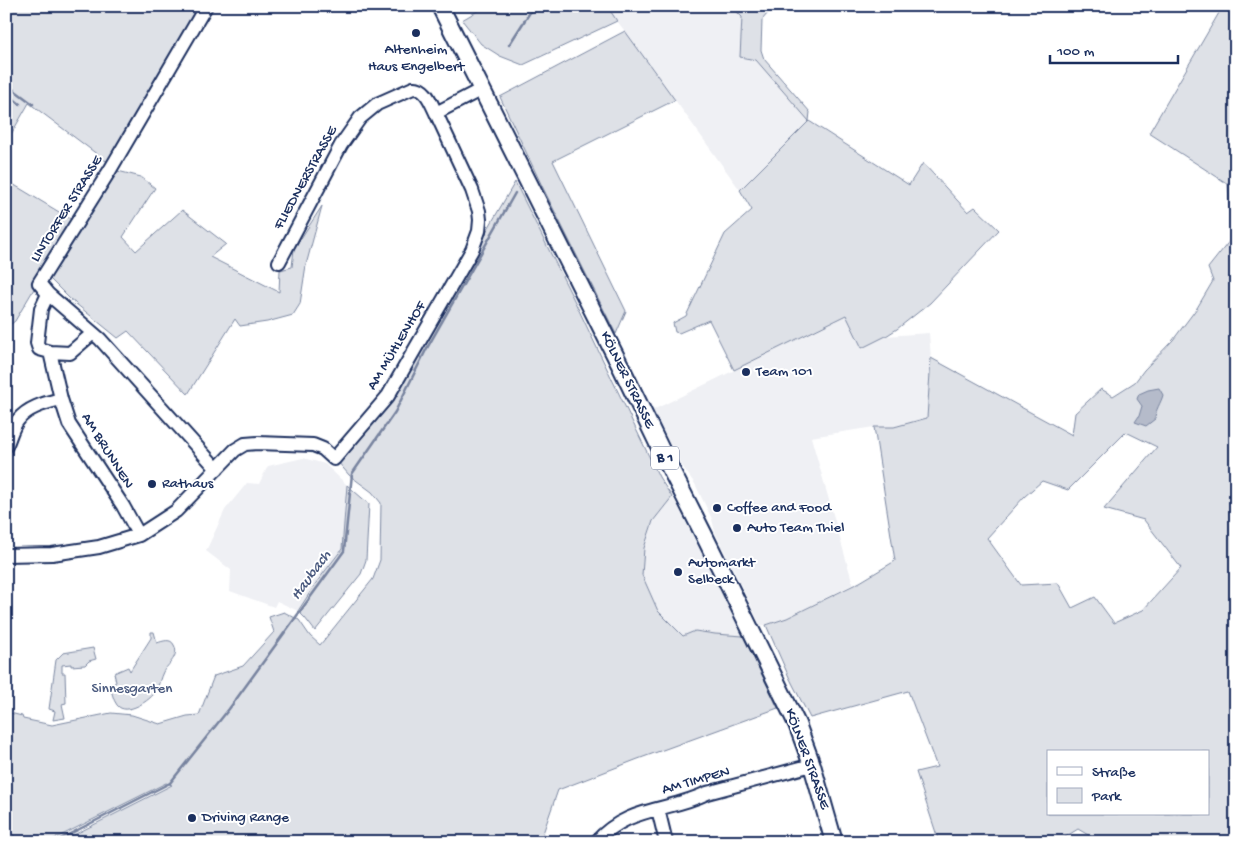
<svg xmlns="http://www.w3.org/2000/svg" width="1242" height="848" viewBox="0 0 1242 848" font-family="'Gochi Hand',sans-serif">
  <rect width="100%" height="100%" fill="#fff"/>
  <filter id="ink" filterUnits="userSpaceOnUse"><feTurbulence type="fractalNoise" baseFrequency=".02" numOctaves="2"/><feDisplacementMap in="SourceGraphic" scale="10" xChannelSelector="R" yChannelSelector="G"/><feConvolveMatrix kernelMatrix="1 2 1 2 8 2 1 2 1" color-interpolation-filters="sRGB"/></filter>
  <g filter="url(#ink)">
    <path fill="#eff0f4" d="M607,6h124l11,11 -2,39 16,3 53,62 -69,69 -109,-151 -14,-18z
      M847,315l15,33 24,-12 43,-3 2,25 -4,60 -34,9h-19l-63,10 42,147 -66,34 -19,6 -7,2 -46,-94 -3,-13 -17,-35 -17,-24 -25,-50z
      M303,458l22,6 22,21 -5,64 -26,34 -18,28 -21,-10 -3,6 -44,-16 1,-21 -25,-19 19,-41 22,-27 12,1 9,-18z
      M672,497l5,8 66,131 -28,-2 -20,-3 -12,5 -25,-25 -16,-36 2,-27 9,-27z"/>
    <path fill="#dee1e7" stroke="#7c88a2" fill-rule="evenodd" d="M6,6h195l-88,153 -7,2 -77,-58 -23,40z
      M486,6h121l10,15 -94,44 -23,-9 -19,-12 -19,-24z
      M731,6h43l-12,14 -1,30 3,9 46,53 -1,9 100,64 14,-22 45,49 7,-5 24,23 -69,73 -33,26 -11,7 -24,12 -16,-33 -112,55 -25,-50 -30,13 -4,-1 -2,-9 13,-7 39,-82 27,-24 -12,-20 69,-69 -53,-61 -16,-3 2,-40z
      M1223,6h13v264l-5,17 5,2v553h-136l-22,-13 -21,13h-118l-23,-70 21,-5 -29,-76 -98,27 -21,-41 -23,-52 21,-7 73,-36 35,-21 -21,-134h20l33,-9 4,-60 141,77 3,-22 26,-24 12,7 22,-14 9,-12 29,-30 24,-32 16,-27 -5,-13 23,-29 -3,-55 -79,-51zM1126,432l31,15 -53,62 40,11 37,48 -38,42 -29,13 -19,-26 -23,11 -14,-25 -37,2 -34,-47 37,-41 18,-16 26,9zM1048,752h160v62h-160z
      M625,31l50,69 -122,61 73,150 -10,23 -73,-146 -43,-91z
      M114,170l27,7 14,11 -32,49 13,14 46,-41 44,34 -16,13 69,35 1,-22 12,-3 2,-18 28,-43 -16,59 -6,39 -7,11 -26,7 -27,4 -5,-7 -47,75 -60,-63 -10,7 -48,-39 -22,-22z
      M6,180l68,41 -59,100 -9,7z
      M515,182l59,118 85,177 13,20 -19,24 -9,27 -2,27 16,36 25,25 12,-5 20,3 28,2 35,72 -140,51 -80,31 -18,52h-480l112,-57 -6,-2 -118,59h-42v-130l16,4 1,3 29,6 59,-12 21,2 28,9 27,-8 12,-1 15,-39 29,-10 31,-34 -5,-15 15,-5 15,8 11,16 10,9 53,-66 7,-19 1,-57 -9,-11 -23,-17 -11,-13 140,-216z
      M347,485l22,19 -3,56 -5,14 -46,57 -10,-13 -7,-7 18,-28 26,-34z
      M151,632h3l3,11c6,-2 14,-5 17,2 6,11 -6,19 -11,27 -3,6 -4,13 -7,19 -5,9 -30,26 -39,14 -4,-5 -5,-13 -7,-19l6,-4 -2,-9 14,-6 2,4 21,-33z
      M93,648l3,11 -7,2 -4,4 -14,1v-2l-9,1v8h3l1,30 -4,1 3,14 -12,2 2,-9 -6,-2 7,-49 7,-7z"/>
    <path fill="#b5bbca" stroke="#77839f" d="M1159,388l4,7c-2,8 -8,15 -8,24l-9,7 -11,-4 4,-6 3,-10 -5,-7 2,-5 9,-4z"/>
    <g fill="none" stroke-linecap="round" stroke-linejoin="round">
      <path stroke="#77839f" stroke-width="2.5" d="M509,45l25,-39
        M6,84l27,20
        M6,93l14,11
        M54,842l116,-59 59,-74 115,-158 8,-77 43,-62 31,-62 89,-157"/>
      <g stroke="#1b2f5e" stroke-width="16">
        <path id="minor" d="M206,6l-96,164 -71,113 9,11 52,45 117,130
          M279,262l62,-117 19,-27 17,-14 36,-16c13,-1 18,15 23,25
          M48,294l-7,15 -4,34 2,6 11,3 11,47 8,25 54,82 16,29
          M50,352l20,1 23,-20
          M6,446c4,-8 6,-19 12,-26 10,-13 28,-17 43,-21
          M6,555l46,-1 47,-7 40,-12 37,-24 59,-61 10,-6 13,-1 55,2 10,4 11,10 54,-63 84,-146 7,-19 1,-11 -1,-9 -7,-21 -36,-77 46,-24
          M658,809l8,33
          M6,838l3,4
          M596,842c32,-36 72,-30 111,-49l105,-28"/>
      </g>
      <g stroke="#1b2f5e" stroke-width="20">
        <path id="major" d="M440,6l181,361 43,89 39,77 94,191 15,41 22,77"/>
      </g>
      <use href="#minor" stroke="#fff" stroke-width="12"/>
      <use href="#major" stroke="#fff" stroke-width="16"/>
    </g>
  </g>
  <g fill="#1b2f5e" stroke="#fff" stroke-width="2">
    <circle cx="416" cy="33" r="5"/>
    <circle cx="746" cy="372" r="5"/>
    <circle cx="152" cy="484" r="5"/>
    <circle cx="717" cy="508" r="5"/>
    <circle cx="737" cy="528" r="5"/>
    <circle cx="678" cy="572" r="5"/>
    <circle cx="192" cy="818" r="5"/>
  </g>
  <g text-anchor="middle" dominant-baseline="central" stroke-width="4" stroke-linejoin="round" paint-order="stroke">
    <rect fill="#fff" stroke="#5f6d8e" stroke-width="1" x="651" y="446.5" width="28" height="23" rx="4"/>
    <g font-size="14" font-weight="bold" fill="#1b2f5e">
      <text x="665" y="458">B 1</text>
    </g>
    <g font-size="15" fill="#1b2f5e" stroke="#fff" text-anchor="start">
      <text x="416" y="50" text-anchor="middle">Altenheim<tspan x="416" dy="17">Haus Engelbert</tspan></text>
      <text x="756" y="372">Team 101</text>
      <text x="162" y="484">Rathaus</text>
      <text x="727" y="508">Coffee and Food</text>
      <text x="747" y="528">Auto Team Thiel</text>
      <text x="688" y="563">Automarkt<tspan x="688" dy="17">Selbeck</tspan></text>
      <text x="202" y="818">Driving Range</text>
    </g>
    <g font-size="15" fill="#1b2f5e" stroke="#fff">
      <text transform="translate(306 178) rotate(-61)">FLIEDNERSTRASSE</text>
      <text transform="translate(67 209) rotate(-58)">LINTORFER STRASSE</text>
      <text transform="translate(397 346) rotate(-59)">AM MÜHLENHOF</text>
      <text transform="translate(627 380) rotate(64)">KÖLNER STRASSE</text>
      <text transform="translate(107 451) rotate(58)">AM BRUNNEN</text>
      <text transform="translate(807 759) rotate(70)">KÖLNER STRASSE</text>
      <text transform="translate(696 781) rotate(-16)">AM TIMPEN</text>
    </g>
    <g font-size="15" fill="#4c5c80" stroke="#fff">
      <text x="132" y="689">Sinnesgarten</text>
    </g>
    <g font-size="16" font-style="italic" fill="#49597e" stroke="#fff">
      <text transform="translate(312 576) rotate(-54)">Haubach</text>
    </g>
  </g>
  <rect width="1242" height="848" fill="none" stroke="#fff" stroke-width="25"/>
  <rect x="12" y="12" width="1217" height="823" fill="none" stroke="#1b2f5e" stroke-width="2" filter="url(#ink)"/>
  <rect x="1047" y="750" width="162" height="65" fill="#ffffff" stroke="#a4acbf"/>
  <rect x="1057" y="767" width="25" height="8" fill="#ffffff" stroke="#a4acbf"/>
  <text x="1092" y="776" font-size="15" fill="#1b2f5e">Straße</text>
  <rect x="1057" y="788" width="25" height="15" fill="#dee1e7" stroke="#a4acbf"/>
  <text x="1092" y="800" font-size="15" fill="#1b2f5e">Park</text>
  <path d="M1050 55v8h128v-8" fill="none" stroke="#1b2f5e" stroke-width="2.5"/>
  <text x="1057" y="55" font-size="15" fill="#1b2f5e" stroke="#ffffff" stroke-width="4" paint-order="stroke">100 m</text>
</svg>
